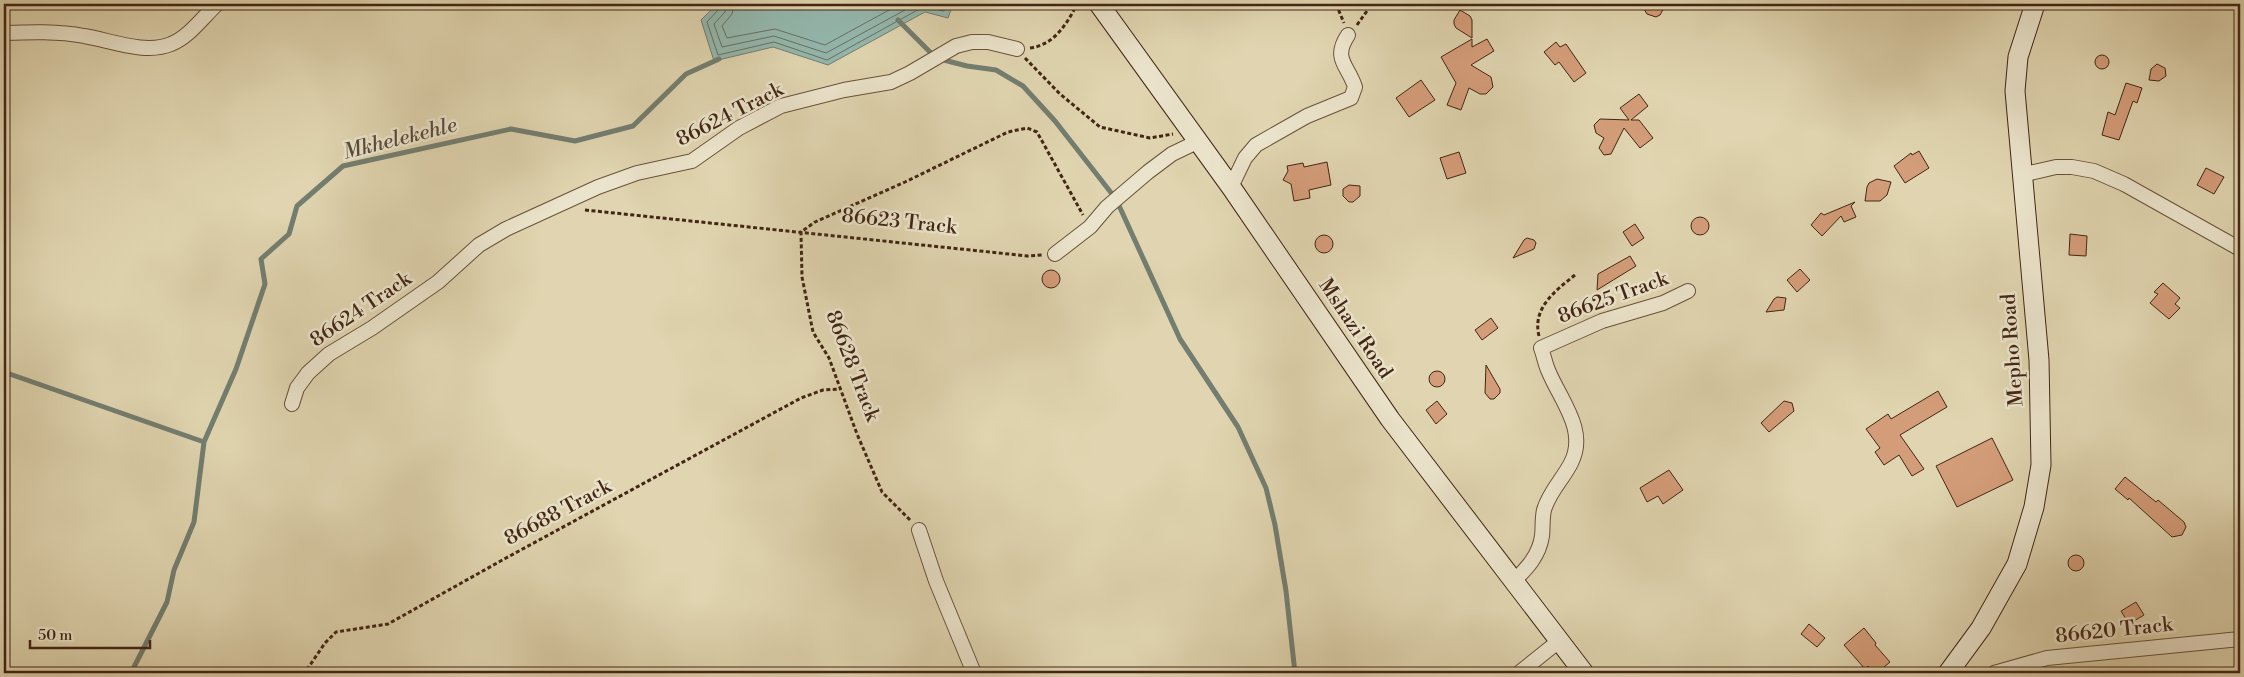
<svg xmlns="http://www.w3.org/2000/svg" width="2244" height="677" viewBox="0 0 2244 677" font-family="'Libre Bodoni',serif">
  <rect width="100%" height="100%" fill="#e0d5b0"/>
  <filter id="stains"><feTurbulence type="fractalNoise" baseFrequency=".004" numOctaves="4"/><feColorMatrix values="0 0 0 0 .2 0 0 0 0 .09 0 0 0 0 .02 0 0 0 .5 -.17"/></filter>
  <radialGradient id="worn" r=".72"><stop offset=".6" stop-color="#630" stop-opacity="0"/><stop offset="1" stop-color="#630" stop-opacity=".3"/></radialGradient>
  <path fill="#94b8ae" stroke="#737e70" d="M717,4h236l-5,14 -23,-6 -97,53 -55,-18 -59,14 -13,-41z"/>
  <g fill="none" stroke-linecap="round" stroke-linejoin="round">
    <path stroke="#6b6f61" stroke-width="1" d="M720,4l-1,5 -12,13 11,33 56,-13 53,18 96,-53 21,4 4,-7
      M727,4l-2,8 -11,12 8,23 52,-11 52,17 90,-49
      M734,4l-2,10 -10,12 5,12 48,-9 50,16 75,-41"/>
    <path stroke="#737e70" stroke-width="5" d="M898,20l38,38 31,8 29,4 27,16 32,35 61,78 64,140 58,88 28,61 9,37 11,66 9,82
      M4,372l200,70
      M131,673l36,-71 7,-32 20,-48 10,-80 32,-73 29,-85 -4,-25 28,-25 8,-28 46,-40 168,-37 64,12 58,-15 53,-52 33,-15"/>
  </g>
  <path fill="#d49d79" stroke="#422614" d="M1641,4h25l-6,11 -4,2 -9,-3z
    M1460,10l10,6 2,4v18l-16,-10 -2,-4v-4z
    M1472,39v8l15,-8 7,12 -23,14 20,12 2,10 -7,7h-6l-11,-6 -8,22 -14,-5 9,-22 -15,-26z
    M1556,42l4,5 6,-3 20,29 -12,9 -15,-20 -4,3 -11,-13z
    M2095 62a7 7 0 1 1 14 0a7 7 0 1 1-14 0Z
    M2157,64l8,4 1,8 -7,5 -10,-1 2,-11z
    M1421,80l14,20 -26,17 -13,-19z
    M2126,83l16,5 -5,15 -4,-2 -14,39 -17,-5 6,-23 7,3z
    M1639,94l9,12 -17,14h8l14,18 -13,10 -16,-20 -13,26 -7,1 -5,-7 5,-10 -8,-5 -2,-8 6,-6 29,1 -9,-12z
    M1919,151l10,17 -24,15 -11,-17 17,-13 1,2z
    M1459,152l7,21 -19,6 -7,-21z
    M1327,162l4,23 -22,5 1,8 -16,3 -3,-17 -8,-4 5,-9 -1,-5 16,-3 1,4z
    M2206,168l18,9 -10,17 -17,-9z
    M1877,179l14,3 -4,13 -7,6h-15l2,-14 2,-4z
    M1349,185l11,1v10l-7,6h-4l-6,-6v-7z
    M1855,202l-4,4 5,11 -12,5 -3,-6 -19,20 -11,-11 10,-12 3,2z
    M1691 226a9 9 0 1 1 18 0a9 9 0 1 1-18 0Z
    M1635,224l9,14 -12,8 -9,-14z
    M2070,234l17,2 -1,20 -17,-1z
    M1315 244a9 9 0 1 1 18 0a9 9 0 1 1-18 0Z
    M1527,238l7,2 2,3 -2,6 -21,9 11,-18z
    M1630,256l6,10 -39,24 1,-16z
    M1800,269l10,11 -13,12 -10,-12z
    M1042 279a9 9 0 1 1 18 0a9 9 0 1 1-18 0Z
    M2163,283l17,15 -5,6 5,4 -11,11 -19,-16 8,-9 -4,-2z
    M1777,297l9,1 -2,12 -18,2 8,-13z
    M1491,318l7,10 -16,12 -7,-10z
    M1486,365l14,24v4l-6,6h-4l-5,-6z
    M1429 379a8 8 0 1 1 16 0a8 8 0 1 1-16 0Z
    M1938,391l9,16 -47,28 24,34 -12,7 -13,-21 -15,10 -9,-13 5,-4 -14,-19 22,-15 3,5z
    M1437,401l10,13 -11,10 -10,-14z
    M1784,401l8,2 2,8 -25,21 -8,-9z
    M1992,438l21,42 -56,27 -21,-41z
    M1669,470l14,20 -20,14 -5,-8 -11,6 -7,-14z
    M2125,477l31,25 2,-2 26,22 2,5 -4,8 -10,2 -43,-39 -1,2 -13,-11z
    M2068 563a8 8 0 1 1 16 0a8 8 0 1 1-16 0Z
    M2136,602l8,13 -15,9 -8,-13z
    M1809,624l16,14 -8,9 -16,-13z
    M1864,628l12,15 -1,2 15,17 -13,11h-3l-6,-7 -3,3 -21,-24z"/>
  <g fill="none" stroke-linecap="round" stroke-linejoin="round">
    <g stroke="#6a523b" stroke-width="16">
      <path id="street" d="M4,33c26,-1 54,-2 80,3 26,4 61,19 87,8 18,-7 32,-27 46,-40
        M2021,175l35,-8h16l22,4 30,13 116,65
        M1231,187l14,-29 11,-13 51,-29 44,-18 4,-11c-7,-22 -23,-28 -7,-52
        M1055,254l35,-27 17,-20 41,-35 24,-18 27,-13
        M292,404l5,-16 11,-15 21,-19 43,-26 66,-46 41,-37 27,-16 92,-42 39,-14 55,-12 47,-33 42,-22 63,-16 47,-8 19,-9 46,-27 16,-4h16l29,7
        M919,530l17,51 38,92
        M1514,581c13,-13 25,-25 28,-45 1,-8 0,-18 2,-26 5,-18 19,-31 27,-47 17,-33 -11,-63 -23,-93 -3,-7 -4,-14 -7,-22l61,-27 61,-18 25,-12
        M1519,673l40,-32
        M1994,673l53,-15 193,-19"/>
    </g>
    <g stroke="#422614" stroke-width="21">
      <path id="secondary" d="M1099,4l132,183 159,232 194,254
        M1948,673l33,-45 36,-64 17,-57 7,-42 -2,-105 -24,-269 3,-34 17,-53"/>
    </g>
    <path stroke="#422614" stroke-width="3" stroke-dasharray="4 2.5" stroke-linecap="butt" d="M1336,4l8,19
      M1357,25l15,-21
      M1030,48c24,-3 37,-24 47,-44
      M1025,58l35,36 40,33 50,11 23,-4
      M585,210l443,46 14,-1
      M1539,336c-7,-28 16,-45 36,-61
      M910,520l-28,-28 -25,-58 -28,-76 -16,-26 -11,-55 -1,-45 14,-10 90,-40 103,-50 19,-4 10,4 46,83
      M301,673l7,-5 17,-25 11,-11 52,-8 118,-66 295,-160 22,-8 18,-1"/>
    <use href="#street" stroke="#ebe4cc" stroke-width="14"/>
    <use href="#secondary" stroke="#ebe4cc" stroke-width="19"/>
  </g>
  <g text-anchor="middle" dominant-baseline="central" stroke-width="5" stroke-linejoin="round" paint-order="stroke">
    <g font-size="20" fill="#422614" stroke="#ebe4cc">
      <text transform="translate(730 115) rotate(-27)">86624 Track</text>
      <text transform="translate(899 222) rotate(6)">86623 Track</text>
      <text transform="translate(1613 298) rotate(-20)">86625 Track</text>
      <text transform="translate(361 310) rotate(-34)">86624 Track</text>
      <text transform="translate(1355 329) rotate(56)">Mshazi Road</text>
      <text transform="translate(2013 350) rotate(-94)">Mepho Road</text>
      <text transform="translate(852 366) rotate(69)">86628 Track</text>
      <text transform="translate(558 513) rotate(-28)">86688 Track</text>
      <text transform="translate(2114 631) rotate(-6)">86620 Track</text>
    </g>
    <g font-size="21" font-style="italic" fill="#564a3a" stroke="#ebe4cc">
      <text transform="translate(400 139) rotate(-14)">Mkhelekehle</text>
    </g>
  </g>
  <rect width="2244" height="677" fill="none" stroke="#e0d5b0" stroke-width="20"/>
  <rect x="5" y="5" width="2234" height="667" fill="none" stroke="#422614" stroke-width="2.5"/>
  <rect x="10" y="10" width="2224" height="657" fill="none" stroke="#422614"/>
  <path d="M30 640v8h120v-8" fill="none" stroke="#422614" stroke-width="2.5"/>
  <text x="38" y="640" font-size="15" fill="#422614" stroke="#ebe4cc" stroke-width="4" paint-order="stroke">50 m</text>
  <rect width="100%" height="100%" filter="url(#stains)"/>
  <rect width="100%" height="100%" fill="url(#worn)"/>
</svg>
